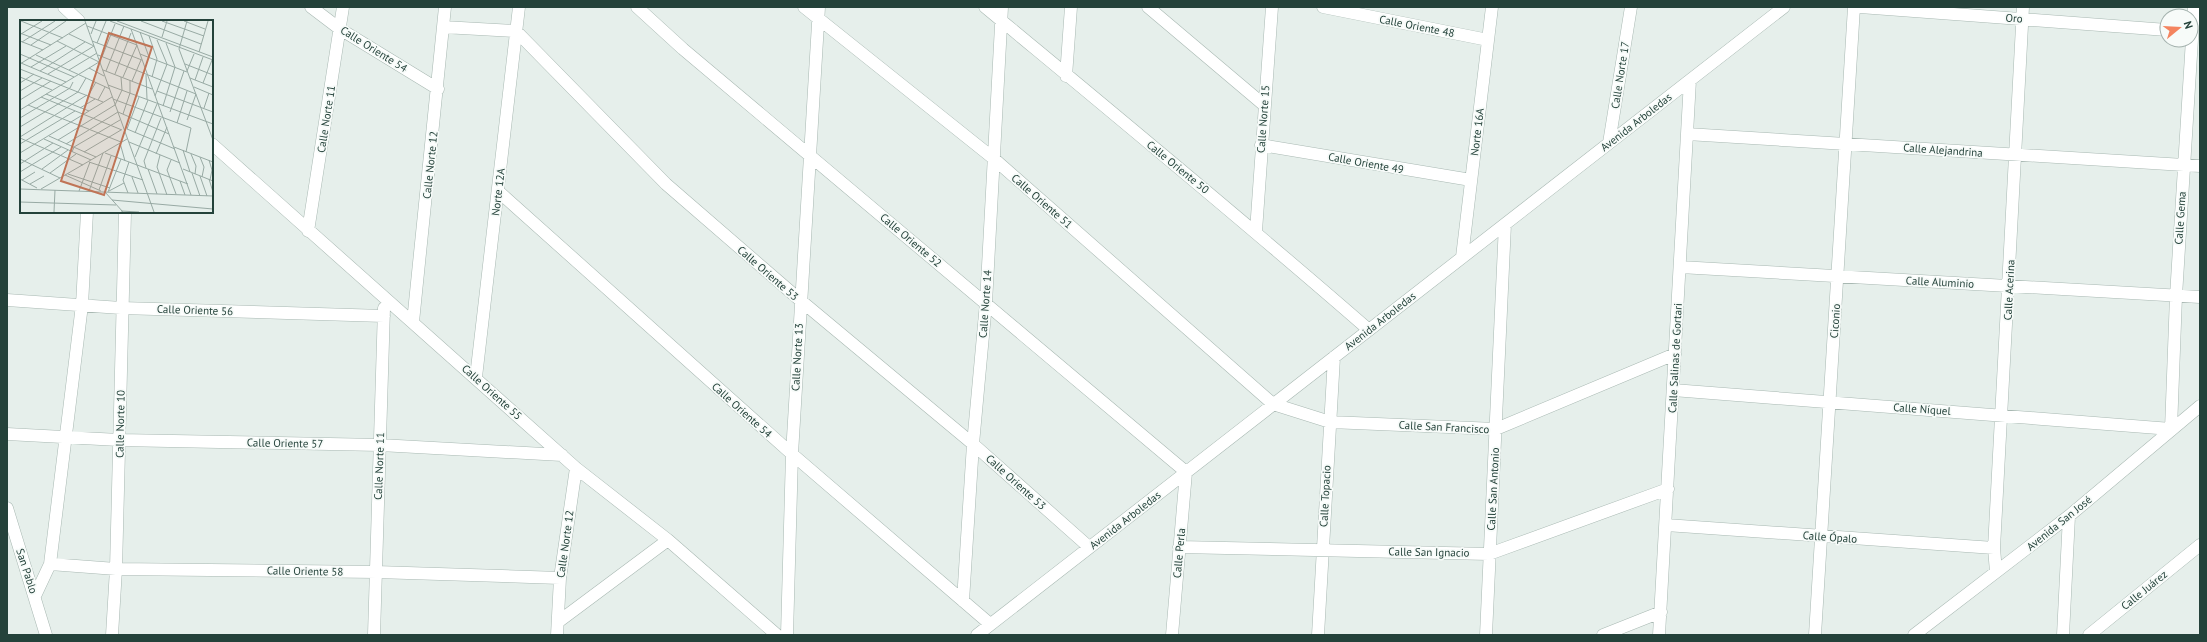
<svg xmlns="http://www.w3.org/2000/svg" width="2207" height="642" viewBox="0 0 2207 642" font-family="'PT Sans',sans-serif">
  <rect width="100%" height="100%" fill="#e6efeb"/>
  <g fill="none" stroke-linecap="round" stroke-linejoin="round">
    <g stroke="#a8b8b2" stroke-width="13">
      <path id="minor" d="M64,7l15,14
        M311,7l29,22 98,60
        M637,7l46,42 503,423 -14,163
        M804,7l189,151 280,246 57,18 166,7 179,-75
        M985,7c129,107 258,213 384,323
        M1148,7l116,98
        M1323,7l165,33
        M1860,7l307,23
        M443,27l73,4 150,153 134,116 173,144 116,103
        M1066,76l5,-69
        M1687,134l513,32
        M1609,143l22,-136
        M212,144l364,324 92,72 109,95
        M1261,145l210,35
        M498,191l294,263 198,170
        M308,231l35,-224
        M1256,231l16,-224
        M1462,257l30,-250
        M1680,267l520,30
        M7,300l114,8 263,8
        M413,322l32,-315
        M476,377l43,-370
        M1673,390l498,39 5,-133 18,-289
        M7,434l112,6 261,5 182,10
        M7,508l39,127
        M1666,525l328,23
        M1179,547l310,7 179,-65
        M50,564l66,5 260,3 184,6
        M1996,572l-2,-24 29,-541
        M35,596l15,-32 32,-259 5,-93
        M963,601l10,-157 13,-141 16,-296
        M558,622l110,-82
        M112,635l4,-66 9,-357
        M374,635l10,-327
        M557,635l3,-57 16,-110
        M787,635l5,-181 27,-447
        M977,635l807,-628
        M1318,635l16,-278
        M1486,635l19,-411
        M1603,635l58,-23
        M1659,635l31,-555
        M1815,635l39,-628
        M1914,635l155,-119 131,-110
        M2063,635l6,-119
        M2089,635l111,-90"/>
    </g>
    <use href="#minor" stroke="#fff" stroke-width="12"/>
  </g>
  <g text-anchor="middle" dominant-baseline="central" stroke-width="3.5" stroke-linejoin="round" paint-order="stroke">
    <g font-size="11" fill="#24423a" stroke="#f7fbf9">
      <text transform="translate(2014 18) rotate(4)">Oro</text>
      <text transform="translate(1417 26) rotate(11)">Calle Oriente 48</text>
      <text transform="translate(374 49) rotate(32)">Calle Oriente 54</text>
      <text transform="translate(1620 75) rotate(-81)">Calle Norte 17</text>
      <text transform="translate(326 119) rotate(-81)">Calle Norte 11</text>
      <text transform="translate(1263 119) rotate(-86)">Calle Norte 15</text>
      <text transform="translate(1636 122) rotate(-38)">Avenida Arboledas</text>
      <text transform="translate(1477 132) rotate(-83)">Norte 16A</text>
      <text transform="translate(1943 150) rotate(4)">Calle Alejandrina</text>
      <text transform="translate(1366 163) rotate(10)">Calle Oriente 49</text>
      <text transform="translate(430 165) rotate(-84)">Calle Norte 12</text>
      <text transform="translate(1178 167) rotate(39)">Calle Oriente 50</text>
      <text transform="translate(498 192) rotate(-83)">Norte 12A</text>
      <text transform="translate(1042 201) rotate(41)">Calle Oriente 51</text>
      <text transform="translate(2180 218) rotate(-86)">Calle Gema</text>
      <text transform="translate(911 240) rotate(40)">Calle Oriente 52</text>
      <text transform="translate(768 273) rotate(41)">Calle Oriente 53</text>
      <text transform="translate(1940 282) rotate(3)">Calle Aluminio</text>
      <text transform="translate(2009 290) rotate(-87)">Calle Acerina</text>
      <text transform="translate(985 304) rotate(-86)">Calle Norte 14</text>
      <text transform="translate(195 310) rotate(2)">Calle Oriente 56</text>
      <text transform="translate(1380 321) rotate(-38)">Avenida Arboledas</text>
      <text transform="translate(1835 321) rotate(-86)">Ciconio</text>
      <text transform="translate(797 357) rotate(-87)">Calle Norte 13</text>
      <text transform="translate(1675 358) rotate(-87)">Calle Salinas de Gortari</text>
      <text transform="translate(492 392) rotate(42)">Calle Oriente 55</text>
      <text transform="translate(1922 409) rotate(4)">Calle Níquel</text>
      <text transform="translate(742 410) rotate(42)">Calle Oriente 54</text>
      <text transform="translate(120 424) rotate(-89)">Calle Norte 10</text>
      <text transform="translate(1444 427) rotate(3)">Calle San Francisco</text>
      <text transform="translate(285 443) rotate(1)">Calle Oriente 57</text>
      <text transform="translate(379 466) rotate(-88)">Calle Norte 11</text>
      <text transform="translate(1016 482) rotate(42)">Calle Oriente 53</text>
      <text transform="translate(1493 489) rotate(-87)">Calle San Antonio</text>
      <text transform="translate(1325 496) rotate(-87)">Calle Topacio</text>
      <text transform="translate(1125 520) rotate(-38)">Avenida Arboledas</text>
      <text transform="translate(2059 523) rotate(-39)">Avenida San José</text>
      <text transform="translate(1830 537) rotate(4)">Calle Ópalo</text>
      <text transform="translate(565 544) rotate(-82)">Calle Norte 12</text>
      <text transform="translate(1429 552) rotate(1)">Calle San Ignacio</text>
      <text transform="translate(1179 553) rotate(-85)">Calle Perla</text>
      <text transform="translate(27 571) rotate(72)">San Pablo</text>
      <text transform="translate(305 571) rotate(1)">Calle Oriente 58</text>
      <text transform="translate(2144 590) rotate(-39)">Calle Juárez</text>
    </g>
  </g>
  <g transform="translate(20 20)">
    <rect width="193" height="193" fill="#e6efeb"/>
    <path fill="none" stroke="#98aaa4" stroke-width="1" d="M1,1l42,17M65,1l69,191M90,1l103,39M97,1l96,36M121,1l60,23M142,1l42,15M164,1l21,8M167,1l-8,28 34,91M67,6l50,19 -14,32M111,9l60,166M120,12l9,25M0,13l31,12M1,14l21,-13M49,14l25,12M71,14l5,-13M129,16l8,23 -5,18M142,17l5,-16M0,21l23,9M37,21l42,21M72,21l50,19M2,22l33,-21M77,23l9,-22M11,25l35,-24M179,32l9,-31M0,34l54,23M120,34l47,18M16,35l74,34M78,35l98,39 -9,26M82,37l13,-33M1,43l45,19M0,44l66,-41M165,44l28,11M11,47l35,-21M69,48l15,8M0,49l83,33M49,50l28,-17M83,50l49,19M20,51l45,-29M86,51l18,-45M167,51l7,-17M28,54l46,-28M95,54l16,-41M126,55l1,24M0,57l32,13M170,58l23,9M175,60l8,-23M112,61l9,-21M0,63l14,-9M183,63l9,-23M88,65l105,39M174,67l19,8M0,71l22,-13M137,71l56,21M26,74l43,17M68,76l8,-14M135,76l12,-32 -10,-24M21,77l81,33M93,79l78,29 -5,24M0,80l31,-19M78,80l7,-13M8,85l93,37M143,86l12,-39 -9,-24M60,88l15,-9M184,88l5,-15M0,90l79,-48M150,92l14,-41M103,94l7,-21v-13M0,98l50,-30 3,-6M157,103l10,-32M0,107l58,-35 8,-14M107,109l48,20M107,109l12,-32M115,113l13,-33M29,116l47,21M0,117l67,-42M0,118l63,27M24,119l47,21M38,120l57,-35 7,-15 -1,-13M109,122l51,21M100,123l5,18M0,124l55,-33M46,124l52,-32 51,22M154,127l39,15M163,130l7,22M52,132l2,-5 46,-27M64,132l37,-22M0,133l92,-56M85,133l83,31M136,134l11,-27M171,134l5,12 -1,8M140,135l-3,12 10,28M115,137l22,-53M180,137l4,10 -2,10M0,139l40,19M151,140l-4,10 9,24M189,140l3,10 -2,10M69,142l54,18M0,144l33,-21M126,148l-2,-7 17,-43M22,149l26,-19M128,149l9,25M163,149l30,12M0,152l41,-25M30,153l26,-19M172,153l8,23M48,154l42,14M45,155l36,16M180,156l7,20M112,157l6,16M0,159l17,9M189,159l4,13M2,160l13,-8M160,161l5,14M10,164l14,-8M0,169l193,7M21,169l86,-50M79,170l12,-34M59,171l11,-29M69,171l14,-38M89,171l15,-8M85,172l18,20M88,172l13,-33M108,173l-5,-13 6,-18M92,180l101,9M0,182l96,3M101,191l18,1M34,192l1,-22"/>
    <path fill="#c07456" fill-opacity="0.15" stroke="#c07456" stroke-width="2" d="M89,13l43,14 -48,148 -43,-14z"/>
    <rect width="193" height="193" fill="none" stroke="#24423a" stroke-width="2"/>
  </g>
  <rect width="2207" height="642" fill="none" stroke="#24423a" stroke-width="16"/>
  <g transform="translate(2179 28) rotate(72)"><circle r="19" fill="#f7fbf9" stroke="#a3b1ad"/>
  <path d="M0-3L7 15L0 10L-7 15Z" fill="#f4845f"/>
  <text y="-6" font-size="11" font-weight="bold" text-anchor="middle" fill="#24423a">N</text>
  </g>
</svg>
